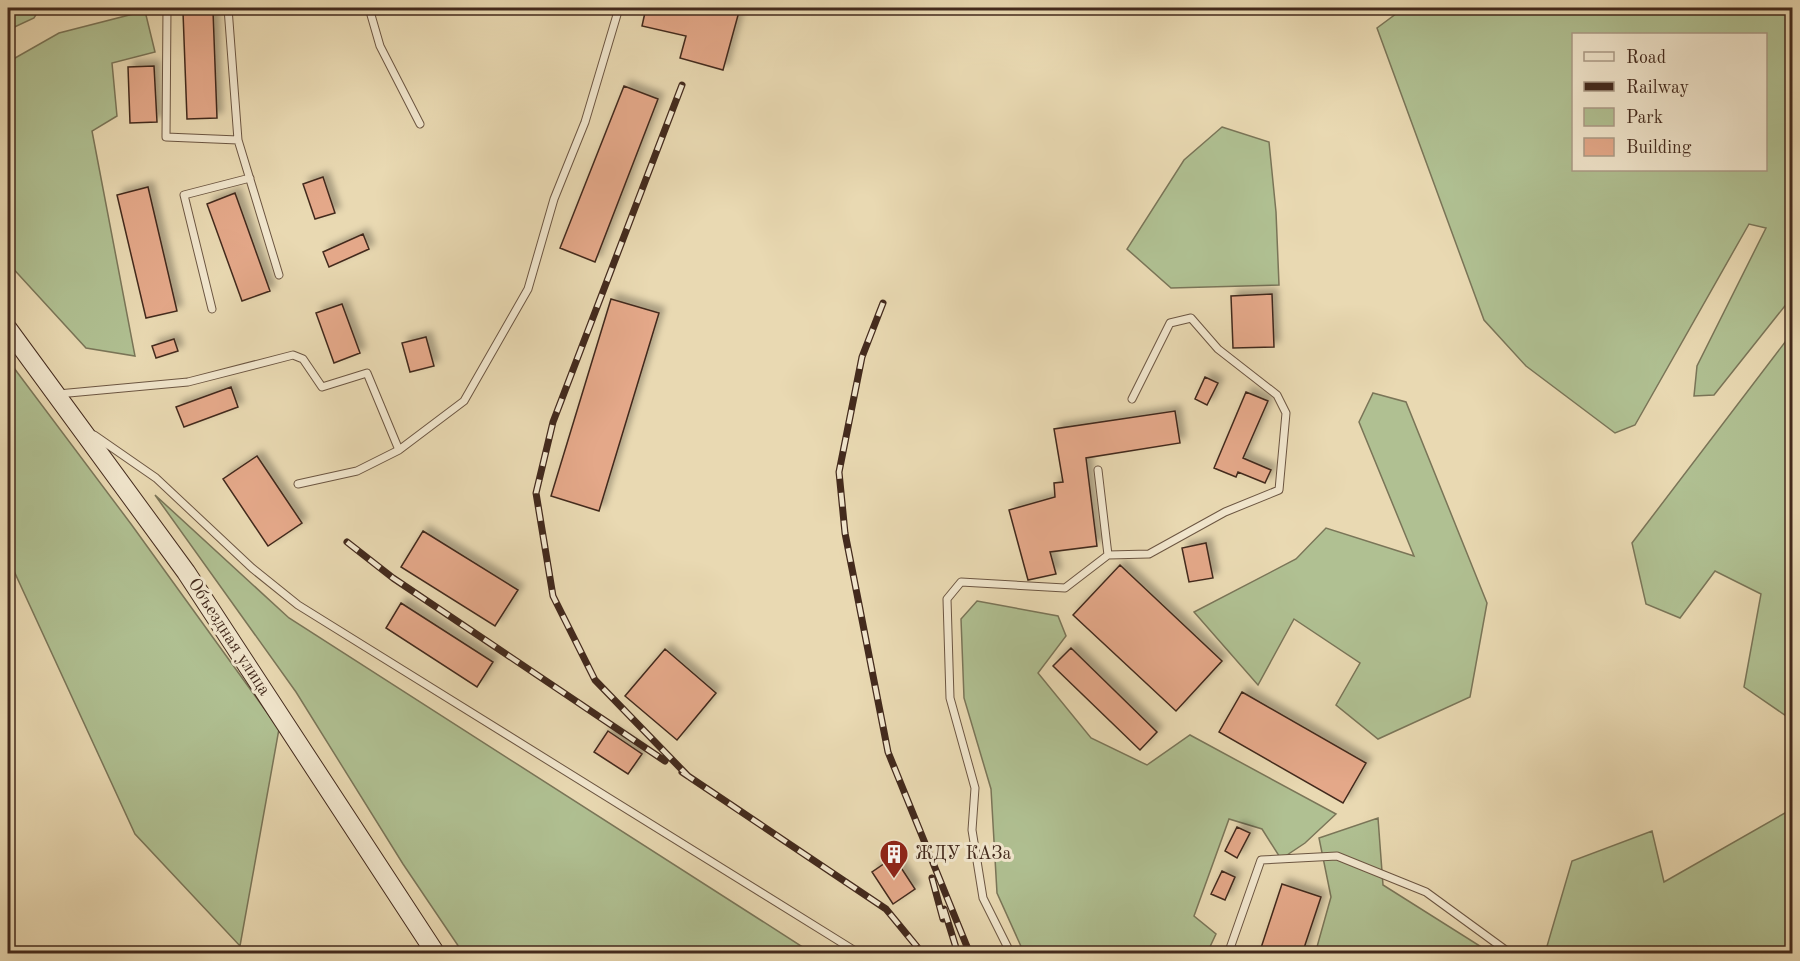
<svg xmlns="http://www.w3.org/2000/svg" width="1800" height="961" viewBox="0 0 1800 961" font-family="'Old Standard TT',serif">
  <defs>
    <filter id="shadow"><feDropShadow dx="5.5" dy="-5.5" stdDeviation="3" flood-color="#0004"/></filter>
  </defs>
  <rect width="100%" height="100%" fill="#e9d9b2"/>
  <filter id="stains"><feTurbulence type="fractalNoise" baseFrequency=".00333" numOctaves="4"/><feColorMatrix values="0 0 0 0 .2 0 0 0 0 .09 0 0 0 0 .02 0 0 0 .5 -.17"/></filter>
  <radialGradient id="worn" r=".72"><stop offset=".6" stop-color="#630" stop-opacity="0"/><stop offset="1" stop-color="#630" stop-opacity=".3"/></radialGradient>
  <path fill="#b0c092" stroke="#7a7558" stroke-width="1.5" fill-rule="evenodd" d="M8,8h32l-6,10 -26,12z
    M1404,8h388v289l-78,98 -20,1 3,-30 69,-138 -17,-4 -114,201 -20,8 -89,-67 -42,-46 -107,-292zM1574,34h192v136h-192z
    M145,11l10,41 -43,11 5,53 -25,15 43,225 -49,-8 -78,-85v-201l51,-29z
    M1222,127l47,15 7,70 3,73 -108,3 -44,-39 57,-89z
    M1792,333v387l-48,-33 17,-93 -46,-23 -35,47 -34,-14 -14,-61z
    M8,360l123,164 148,205 -39,217 -105,-112 -127,-276z
    M1373,393l33,9 81,201 -17,94 -92,42 -42,-34 24,-42 -66,-44 -36,66 -64,-73 102,-53 30,-31 88,28 -55,-134z
    M155,495l134,123 523,335h-349l-60,-89 -107,-172z
    M977,601l81,15 8,20 -28,37 53,65 56,27 43,-30 146,79 -31,29 -24,16 -19,-30 -33,-10 -35,97 22,18 -9,19h-183l-27,-60 -6,-104 -27,-91 -3,-79z
    M1792,809v144h-247l27,-92 80,-30 12,51z
    M1378,818l5,67 108,68 -176,1 16,-57 -12,-59z"/>
  <path fill="#e4a889" stroke="#432a1d" stroke-width="1.5" filter="url(#shadow)" d="M646,8h94l-17,62 -43,-12 6,-22 -44,-10z
    M213,11l4,107 -30,1 -4,-107z
    M154,66l3,56 -27,1 -2,-56z
    M624,86l34,13 -63,163 -35,-14z
    M323,177l12,36 -20,6 -12,-35z
    M148,187l29,124 -31,7 -29,-123z
    M235,193l35,98 -28,10 -35,-97z
    M363,234l6,15 -40,18 -6,-15z
    M1272,294l2,53 -41,1 -2,-52z
    M611,299l48,14 -60,198 -48,-15z
    M342,304l18,49 -26,10 -18,-50z
    M426,337l8,29 -24,6 -8,-29z
    M174,339l4,12 -22,7 -4,-12z
    M1205,377l13,6 -11,22 -12,-6z
    M231,387l7,20 -54,20 -8,-20z
    M1246,392l22,9 -25,57 28,12 -6,13 -27,-11 -2,5 -22,-9z
    M1175,411l5,32 -94,15 11,88 -47,6 6,22 -28,6 -19,-70 46,-13 -1,-14 9,-1 -9,-53z
    M257,456l45,67 -34,23 -45,-67z
    M423,531l95,59 -23,36 -94,-59z
    M1206,543l7,35 -24,4 -7,-34z
    M1120,565l102,96 -46,50 -103,-96z
    M401,603l92,59 -16,25 -91,-59z
    M1071,648l86,84 -17,18 -87,-84z
    M665,649l51,44 -39,47 -52,-44z
    M1242,692l124,71 -23,40 -124,-71z
    M608,731l34,23 -14,20 -34,-22z
    M1237,827l13,6 -13,25 -12,-7z
    M894,857l21,32 -22,15 -21,-32z
    M1222,871l13,6 -10,23 -14,-6z
    M1282,884l39,13 -19,57h-43z"/>
  <g fill="none" stroke-linecap="round" stroke-linejoin="round">
    <g stroke="#6c5642" stroke-width="9">
      <path id="lane" d="M167,8l-1,129 72,3
        M228,8l10,132 41,135
        M369,8l11,38 40,78
        M212,309l-28,-114 66,-17
        M58,394l130,-12 105,-27 10,4 19,28 45,-14 32,77 65,-49 64,-112 26,-90 31,-77 34,-114
        M94,435l62,43 96,90 46,37 562,349
        M1098,470l10,85
        M298,484l59,-13 42,-21
        M1011,954l-28,-56 -11,-68 3,-42 -25,-90 -3,-99 14,-17 104,6 43,-33 41,-1 76,-42 54,-22 7,-77 -9,-18 -59,-46 -27,-31 -21,5 -38,76
        M1228,954l33,-94 76,-4 89,36 85,62"/>
    </g>
    <g stroke="#432a1d" stroke-width="20">
      <path id="secondary" d="M8,329l178,243 250,382"/>
    </g>
    <use href="#lane" stroke="#f1e6cd" stroke-width="7"/>
    <use href="#secondary" stroke="#f1e6cd" stroke-width="18"/>
    <g stroke="#432a1d" stroke-width="7">
      <path id="rail" d="M682,85l-129,337 -17,71 17,103 42,84 93,96
        M883,303l-21,54 -23,115 6,61 43,219 82,202
        M347,542l46,36 272,183
        M682,772l204,137 37,45
        M932,878l11,41
        M944,909l14,45"/>
    </g>
    <use href="#rail" stroke="#f1e6cd" stroke-width="4.5" stroke-dasharray="14" stroke-linecap="butt"/>
  </g>
  <defs>
    <g id="building-pin" transform="scale(1.5)"><path d="M0 17L-7.5 6A9.5 9.5 0 1 1 7.5 6Z" fill="#8f2418" stroke="#f1e6cd"/><path d="M-4-6H4V6H1V3H-1V6H-4ZM-2.5-4.3h1.7v1.8h-1.7ZM.8-4.3h1.7v1.8H.8ZM-2.5-1h1.7V.8h-1.7ZM.8-1h1.7V.8H.8Z" fill="#fff"/></g>
  </defs>
  <g fill-rule="evenodd">
    <use href="#building-pin" x="894" y="854"/>
  </g>
  <g text-anchor="middle" dominant-baseline="central" stroke-width="6" stroke-linejoin="round" paint-order="stroke">
    <g font-size="18" fill="#432a1d" stroke="#f1e6cd">
      <text transform="translate(229 637) rotate(57)">Объездная улица</text>
    </g>
    <g font-size="18" fill="#432a1d" stroke="#f1e6cd" text-anchor="start">
      <text x="915" y="854">ЖДУ КАЗа</text>
    </g>
  </g>
  <rect width="1800" height="961" fill="none" stroke="#e9d9b2" stroke-width="30"/>
  <rect x="9" y="9" width="1782" height="943" fill="none" stroke="#432a1d" stroke-width="3"/>
  <rect x="15" y="15" width="1770" height="931" fill="none" stroke="#432a1d" stroke-width="1.5"/>
  <rect x="1572" y="33" width="195" height="138" fill="#f1e6cd" stroke="#ab9b87" stroke-width="1.5"/>
  <rect x="1584" y="52" width="30" height="9" fill="#f1e6cd" stroke="#ab9b87" stroke-width="1.5"/>
  <text x="1626" y="63" font-size="18" fill="#432a1d">Road</text>
  <rect x="1584" y="82" width="30" height="9" fill="#432a1d" stroke="#ab9b87" stroke-width="1.5"/>
  <text x="1626" y="93" font-size="18" fill="#432a1d">Railway</text>
  <rect x="1584" y="108" width="30" height="18" fill="#b0c092" stroke="#ab9b87" stroke-width="1.5"/>
  <text x="1626" y="123" font-size="18" fill="#432a1d">Park</text>
  <rect x="1584" y="138" width="30" height="18" fill="#e4a889" stroke="#ab9b87" stroke-width="1.5"/>
  <text x="1626" y="153" font-size="18" fill="#432a1d">Building</text>
  <rect width="100%" height="100%" filter="url(#stains)"/>
  <rect width="100%" height="100%" fill="url(#worn)"/>
</svg>
